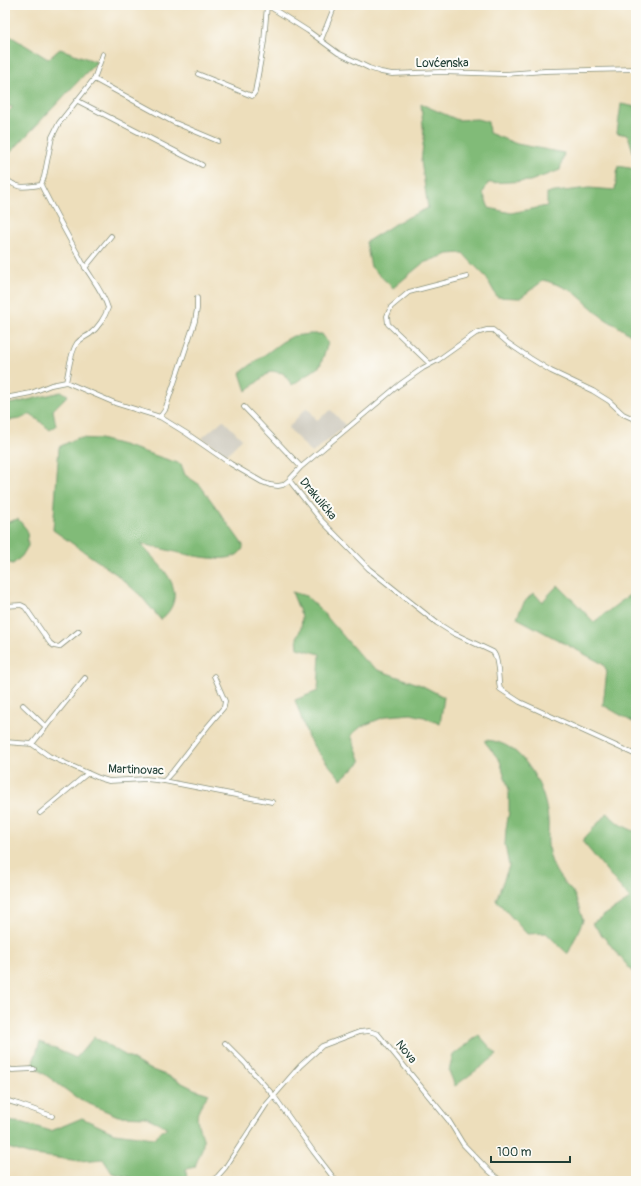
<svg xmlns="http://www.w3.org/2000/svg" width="641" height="1186" viewBox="0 0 641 1186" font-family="Pangolin,sans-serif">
  <rect width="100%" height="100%" fill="#fdfcf7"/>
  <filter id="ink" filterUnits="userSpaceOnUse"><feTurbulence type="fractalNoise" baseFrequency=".025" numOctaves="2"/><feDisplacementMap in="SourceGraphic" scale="8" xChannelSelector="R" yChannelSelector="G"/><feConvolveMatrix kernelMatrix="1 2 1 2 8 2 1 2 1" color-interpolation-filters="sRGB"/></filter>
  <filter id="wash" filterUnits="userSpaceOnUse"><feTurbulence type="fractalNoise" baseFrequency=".012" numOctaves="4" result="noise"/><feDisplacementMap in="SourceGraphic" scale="16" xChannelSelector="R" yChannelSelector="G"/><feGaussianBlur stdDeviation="0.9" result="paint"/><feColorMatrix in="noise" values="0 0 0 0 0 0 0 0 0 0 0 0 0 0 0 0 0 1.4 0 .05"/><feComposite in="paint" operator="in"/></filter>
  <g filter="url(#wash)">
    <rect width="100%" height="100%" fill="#eddebb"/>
    <path fill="#c8c4b8" d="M307,407l10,13 14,-10 15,16 -34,27 -24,-25z
      M223,420l19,19 -15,15 -25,-16z"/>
    <path fill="#81bb78" stroke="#507c56" d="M5,33l43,26 12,-10 37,13 -12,12 -75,79 -5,-1v-37l8,-8 -8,-1z
      M421,104l37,16 19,-1 11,3 1,11 28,11 47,9 -4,17 -30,11 -42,2 -5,10 6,15 22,5 36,-7v-13l42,-5 26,2 3,-24 17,3 1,-2v172l-14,-10 -20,-12 -28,-25 -13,-6 -17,-6 -24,18 -23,-1 -11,-20 -14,-14 -9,-10 -15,1 -25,9 -30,25 -22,-21 -5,-25 32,-20 30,-14 -7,-47 3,-24z
      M621,104l15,3v54l-8,-26 -11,-2z
      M310,334h12l6,9 -8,23 -28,19 -9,-12 -12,-2 -25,20 -6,-18 42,-31 11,-6z
      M61,392l7,3 -15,15 3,16 -6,4 -19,-16 -11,5 -15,2v-17l10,-1z
      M77,438l23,1 23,6 58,19 4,11 15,10 43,60c0,2 0,5 -2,6 -12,19 -81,-4 -100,-7 14,18 46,41 28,67 -2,3 -6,6 -8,9l-21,-25 -24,-21 -63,-44 6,-83z
      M18,519l9,11 1,16 -6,10 -9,8 -7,-2 -1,-2v-34l3,-4z
      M558,585l36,37 42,-32v134l-33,-19 4,-34 -4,-7 -86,-46c4,-10 7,-18 17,-25l8,9z
      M292,592l14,4 13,12 45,52 14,10 43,15 23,12 -4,27 -16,-7 -13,-3 -24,2 -25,10 -11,9 10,27 -20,17 -25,-29 -8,-13 -13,-37 23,-9 2,-37 -22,-6 -1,-10 4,-10 1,-11z
      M485,740c38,1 60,46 63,79 1,13 -2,24 2,37 2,8 6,17 12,24 3,5 9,9 12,14 4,8 6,18 9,26l-15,34 -22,-21 -19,1 -31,-34 13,-34 -4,-21 1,-16 3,-17v-22l-9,-29 -15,-19z
      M607,813l12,11 17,8v144l-44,-53 38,-24 -48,-58z
      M479,1035l18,20 -42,31 -6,-15 4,-16z
      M94,1037l53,31 21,8 26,13 15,5c-9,12 -15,18 -10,34 2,6 5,9 4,15 0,7 -6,16 -8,24l-9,2 1,12 -15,-1 -4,1h-33l-3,-3 -20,-5 -9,-14 -23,2 -52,-7 -23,-7v-26l19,2 27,8 31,-13 32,15 40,5 13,-11 -21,-10 -28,-1 -38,-16 -48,-35 8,-23 36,16z"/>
  </g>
  <g filter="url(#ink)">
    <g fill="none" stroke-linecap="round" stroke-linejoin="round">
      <g stroke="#868e78" stroke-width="5.5">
        <path id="street" d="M267,5l41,26 30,22 31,15 12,4 11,2 48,-2 65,2 40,-3 91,-2
          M321,40l14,-35
          M198,74l54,22 3,-4 9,-50 3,-37
          M94,79l79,43 45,19
          M78,101l124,64
          M5,178c13,12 20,9 36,7
          M85,268l26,-32
          M430,364l-42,-40 -1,-8 4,-9 18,-15 58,-15
          M66,382c3,-12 4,-29 11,-39 4,-5 9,-6 13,-9 8,-6 15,-17 18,-26 -4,-14 -15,-28 -23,-41 -15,-27 -30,-54 -44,-82l3,-8 8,-40 7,-14 35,-44 9,-25
          M5,398l26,-5 20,-8 15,-3 49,21 45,14 26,16 45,31 31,18 8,3 8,1 5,-1 6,-5 32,40 48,49 68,54 16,10 40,19c6,6 5,28 7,37l20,13 116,53
          M244,407l57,60
          M160,417l5,-7 30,-89 2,-12v-11
          M289,480l12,-13 98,-82 24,-17 15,-8 38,-27 11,-3h6l15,13 22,15 21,13 42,20 16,10 14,13 13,6
          M5,606l16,-1 4,2 25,36 4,3 5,1 20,-16
          M23,705l23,22
          M5,742l27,2 17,12 50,22 10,3 37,-2 18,2 108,21
          M32,744l53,-66
          M164,781l9,-10 35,-45 16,-19 1,-6 -11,-25
          M40,813l48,-40
          M225,1043l19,19 30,34 39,55 23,30
          M5,1067l7,3 22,-1
          M5,1100l13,4 34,12
          M211,1181l6,-4 8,-9 41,-63 34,-39 22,-20 37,-14 10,-1 9,3 71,87 14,23 26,27 12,10"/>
      </g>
      <use href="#street" stroke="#fff" stroke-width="4"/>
    </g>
  </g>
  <g text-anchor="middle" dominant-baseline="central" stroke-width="4" stroke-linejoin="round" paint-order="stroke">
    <g font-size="12" fill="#1f3d34" stroke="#fdfcf7">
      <text x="442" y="63">Lovćenska</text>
      <text transform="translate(318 499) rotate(50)">Drakulićka</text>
      <text transform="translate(136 770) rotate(2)">Martinovac</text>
      <text transform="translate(406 1052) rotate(51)">Nova</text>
    </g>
  </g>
  <rect width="641" height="1186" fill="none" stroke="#fdfcf7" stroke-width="20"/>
  <path d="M491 1156v6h79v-6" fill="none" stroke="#1f3d34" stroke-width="2"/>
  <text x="497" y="1156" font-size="12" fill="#1f3d34" stroke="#fdfcf7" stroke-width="3" paint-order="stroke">100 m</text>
</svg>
